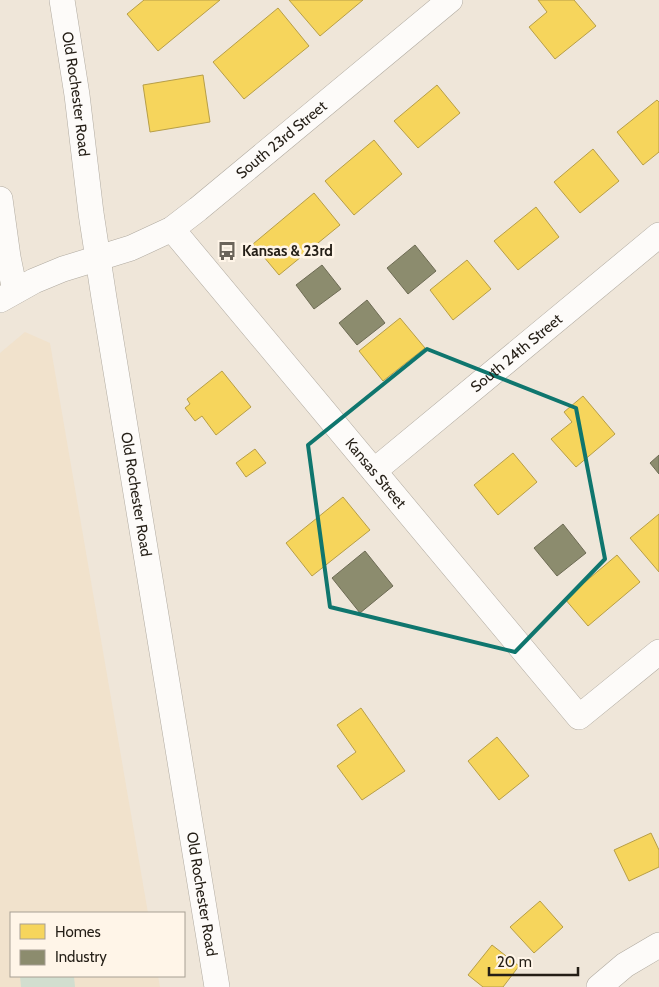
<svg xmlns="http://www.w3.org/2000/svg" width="659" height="987" viewBox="0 0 659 987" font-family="Cabin,sans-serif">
  <rect width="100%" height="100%" fill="#efe6d9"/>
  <path fill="#f1e2cc" d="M25,332l25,11 98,570h-137v63h147l2,11h-160v-634z"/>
  <path fill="#d2decf" d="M20,976h54l1,11h-54z"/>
  <path fill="#f6d55c" stroke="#b79e47" d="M144,0h76l-62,51 -31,-37z
    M289,0h74l-43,36z
    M538,0h36l22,26 -41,33 -26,-32 18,-15z
    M278,8l31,38 -65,53 -31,-37z
    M203,75l7,47 -60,10 -7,-47z
    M437,85l23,28 -42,35 -24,-27z
    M657,100l2,2v50l-16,13 -26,-33z
    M374,140l28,34 -48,41 -29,-34z
    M593,149l26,32 -39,32 -26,-31z
    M314,193l26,32 -61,50 -26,-31z
    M536,207l23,30 -41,33 -24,-29z
    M467,260l24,29 -38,31 -23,-30z
    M400,318l25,30 -42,33 -24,-30z
    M222,371l29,36 -35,28 -14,-19 -7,5 -10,-13 5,-4 -3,-5z
    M583,396l32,38 -39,33 -25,-28 21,-17 -8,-10z
    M255,449l11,14 -20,14 -10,-14z
    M513,453l24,29 -39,33 -24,-30z
    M343,497l27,33 -58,46 -26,-33z
    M659,514v58l-29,-34z
    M617,555l23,27 -52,44 -23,-27z
    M361,708l44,63 -43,29 -25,-34 19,-14 -19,-27z
    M497,737l32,39 -30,24 -31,-39z
    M651,833l8,17v17l-30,14 -15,-31z
    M540,901l23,26 -29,26 -24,-26z
    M492,945l27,21 -16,21h-20l-15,-12z"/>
  <path fill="#8c8c6e" stroke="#6d6b54" d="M415,245l21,26 -28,23 -21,-26z
    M322,265l19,24 -27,20 -18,-24z
    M367,300l18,23 -28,22 -18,-22z
    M659,455v19l-9,-11z
    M563,524l23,29 -29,23 -23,-28z
    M365,551l28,35 -33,27 -28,-35z"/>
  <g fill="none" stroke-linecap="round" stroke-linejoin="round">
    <g stroke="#b0aaa0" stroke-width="26">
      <g id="minor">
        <path id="s1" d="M62,0l15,95 14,118 13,85 113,689"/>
        <path d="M0,199l8,58 7,34"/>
        <path id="s2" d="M172,229l407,488 80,-65"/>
        <path id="s3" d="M0,300l34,-19 29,-12 68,-21 41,-19 26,-20 252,-209"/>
        <path id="s4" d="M374,471l285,-236"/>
        <path d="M599,987l26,-22 34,-20"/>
      </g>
    </g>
    <use href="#minor" stroke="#fdfbf9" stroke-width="25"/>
  </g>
  <path fill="none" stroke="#0f766e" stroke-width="4" stroke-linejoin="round" d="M427,349l149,59 29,151 -90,93 -185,-45 -22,-162z"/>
  <defs>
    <g id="bus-bare" transform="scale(1.5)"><path d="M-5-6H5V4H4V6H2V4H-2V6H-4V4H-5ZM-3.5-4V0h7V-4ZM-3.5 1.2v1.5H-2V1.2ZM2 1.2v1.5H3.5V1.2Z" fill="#6b645a" stroke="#fff5e8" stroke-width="2.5" paint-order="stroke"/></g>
  </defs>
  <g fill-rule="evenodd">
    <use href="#bus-bare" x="227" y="251"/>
  </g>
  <g text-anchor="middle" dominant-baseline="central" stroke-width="5" stroke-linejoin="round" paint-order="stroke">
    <g font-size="15" fill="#241e16" stroke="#fff5e8">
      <text stroke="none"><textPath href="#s1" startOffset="95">Old Rochester Road</textPath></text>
      <text stroke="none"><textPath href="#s3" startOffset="328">South 23rd Street</textPath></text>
      <text stroke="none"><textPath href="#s4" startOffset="185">South 24th Street</textPath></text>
      <text stroke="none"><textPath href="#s2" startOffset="318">Kansas Street</textPath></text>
      <text stroke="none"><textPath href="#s1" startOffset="500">Old Rochester Road</textPath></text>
      <text stroke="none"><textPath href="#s1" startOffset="905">Old Rochester Road</textPath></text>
    </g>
    <g font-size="15" font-weight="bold" fill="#241e16" stroke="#fff5e8" text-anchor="start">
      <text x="242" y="251">Kansas &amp; 23rd</text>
    </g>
  </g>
  <rect x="10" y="912" width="175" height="65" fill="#fff5e8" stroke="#a79f94"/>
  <rect x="20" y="924" width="25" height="15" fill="#f6d55c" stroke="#a79f94"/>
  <text x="55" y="937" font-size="15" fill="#241e16">Homes</text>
  <rect x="20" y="950" width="25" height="15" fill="#8c8c6e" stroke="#a79f94"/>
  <text x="55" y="962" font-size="15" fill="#241e16">Industry</text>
  <path d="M489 967v8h89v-8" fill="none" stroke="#241e16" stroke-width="2.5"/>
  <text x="497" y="967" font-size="15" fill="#241e16" stroke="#fff5e8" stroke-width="4" paint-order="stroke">20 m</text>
</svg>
